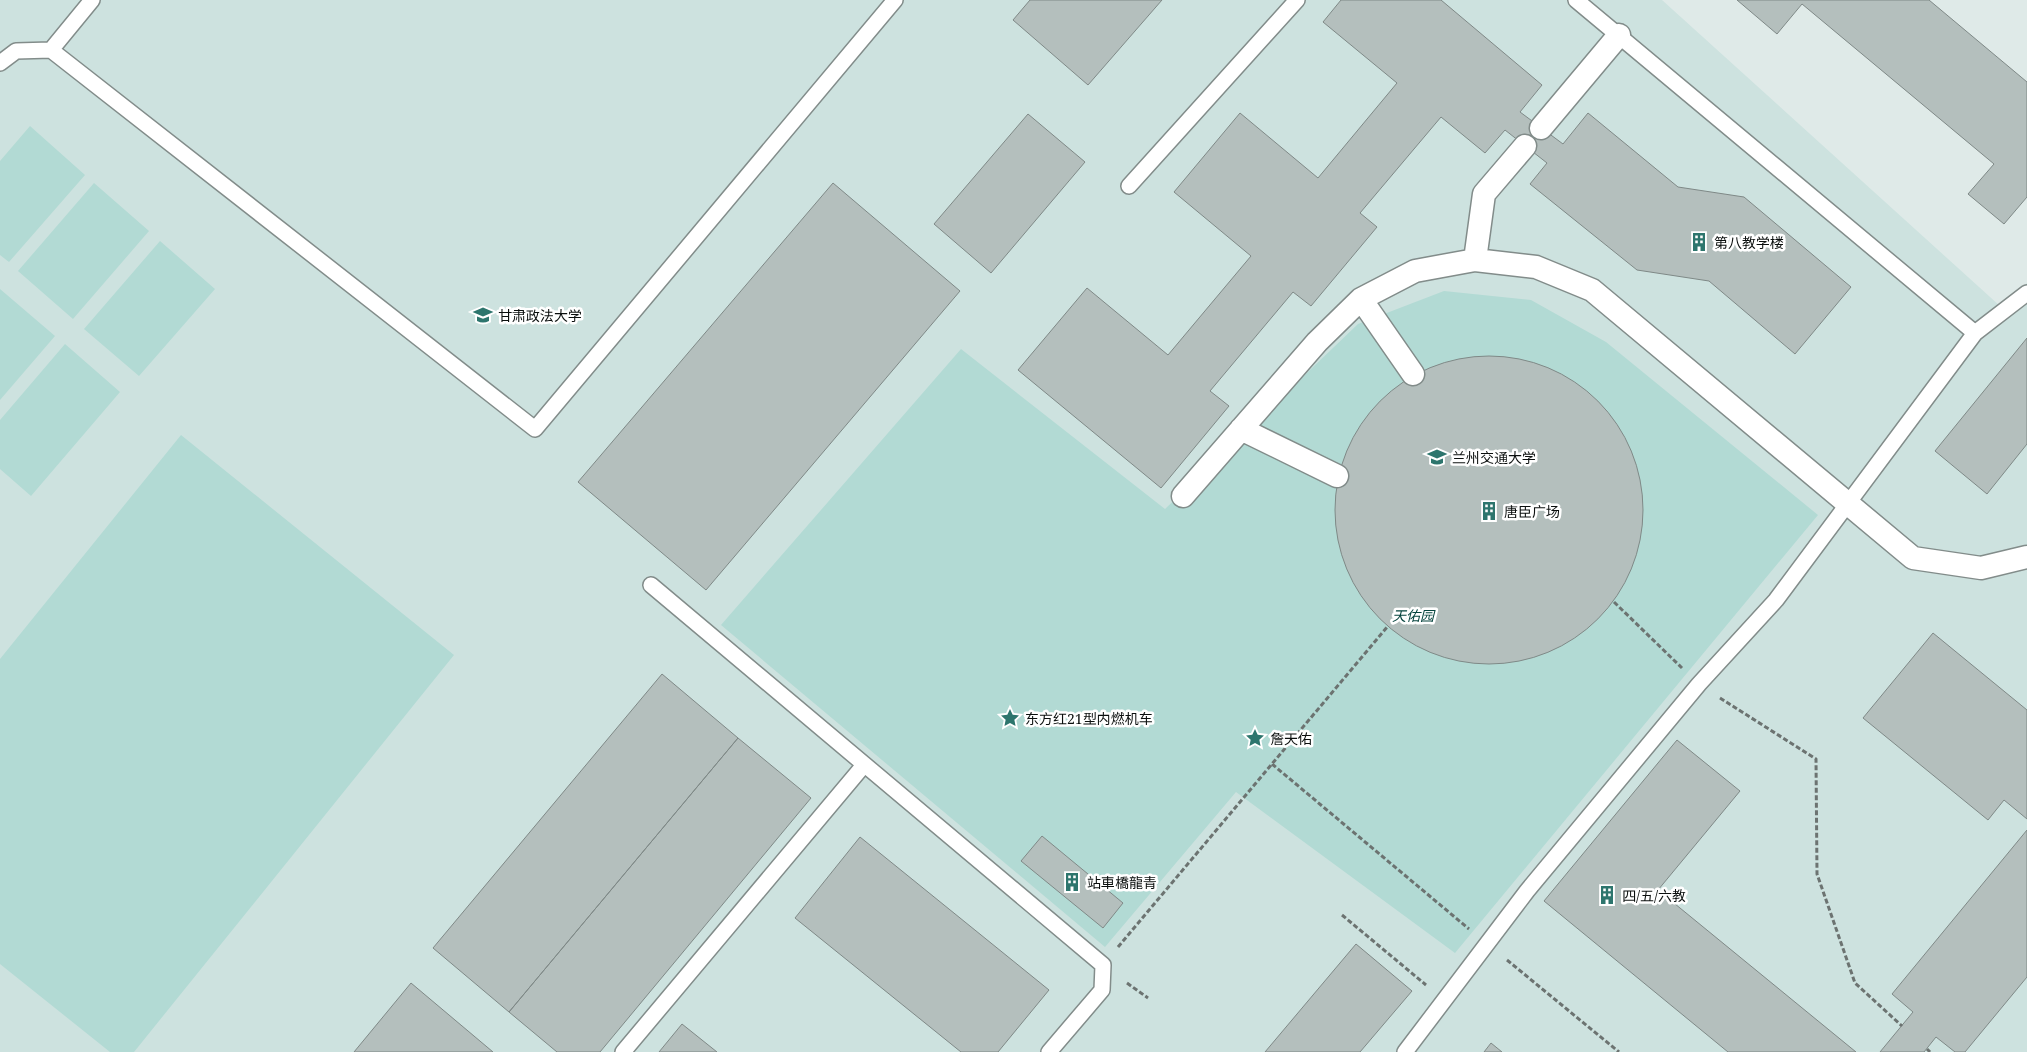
<svg xmlns="http://www.w3.org/2000/svg" width="2027" height="1052" viewBox="0 0 2027 1052" font-family="'Noto Serif','Noto Sans SC',serif">
  <rect width="100%" height="100%" fill="#dfeae8"/>
  <path fill="#cde2df" d="M0,0h1662l338,306 27,-23v769h-2027z"/>
  <path fill="#b2dad4" d="M30,126l55,49 -76,87 -9,-7v-94z
    M94,183l55,48 -76,88 -55,-48z
    M160,241l55,48 -76,87 -55,-47z
    M0,289l55,47 -55,64z
    M1444,291l87,9 75,42 212,173 -363,438 -219,-161 -131,155 -384,-322 240,-276 204,160 193,-185z
    M65,344l55,48 -89,104 -31,-27v-49z
    M181,435l273,220 -320,397h-24l-110,-88v-305z"/>
  <path fill="#b4bfbd" stroke="#7f8987" d="M1030,0h132l-74,85 -75,-65z
    M1341,0h100l101,85 -22,27 43,32 25,-31 90,74 66,10 107,90 -56,67 -86,-73 -72,-11 -107,-86 17,-21 -42,-33 -20,23 -44,-36 -81,96 17,14 -66,79 -18,-14 -83,99 19,15 -68,82 -143,-118 69,-82 81,67 83,-99 -77,-64 66,-79 78,65 79,-95 -74,-61z
    M1737,0h192l98,82v115l-23,27 -36,-30 26,-30 -192,-160 -25,30z
    M1028,114l57,48 -94,111 -57,-49z
    M833,183l127,108 -254,299 -128,-108z
    M2027,338v106l-40,50 -52,-43z
    M1335 510a154 154 0 1 1 308 0a154 154 0 1 1-308 0Z
    M1933,633l94,77v109l-23,-19 -16,20 -125,-102z
    M662,674l76,64 -229,274 -76,-64z
    M738,738l73,60 -211,254h-43l-48,-40z
    M1677,740l63,51 -82,99 198,162h-128l-184,-151z
    M2027,830v147l-62,75h-10l-19,-15 -12,15h-44l33,-40 -21,-18z
    M1042,836l81,67 -20,25 -82,-67z
    M860,837l189,153 -51,62h-37l-166,-134z
    M1356,944l56,47 -52,61h-95z
    M411,983l82,69h-139z
    M682,1024l35,28h-58z
    M1491,1043l11,9h-18z"/>
  <g fill="none" stroke-linecap="round" stroke-linejoin="round">
    <g stroke="#828c8a" stroke-width="18">
      <path id="service" d="M92,0l-41,50 484,379 360,-429
        M1576,0l399,333
        M0,63l16,-12 35,-1
        M1129,186l168,-186
        M651,585l452,380 -1,25 -53,62
        M623,1052l241,-287
        M1405,1052l122,-161 172,-207 77,-84 199,-267 52,-40"/>
    </g>
    <g stroke="#828c8a" stroke-width="25">
      <path id="pedestrian" d="M1541,128l78,-93
        M1475,260l9,-66 41,-48
        M1361,299l52,75
        M1241,429l96,47
        M1183,496l134,-154 44,-43 54,-28 60,-11 61,7 56,23 321,268 68,10 46,-11"/>
    </g>
    <path stroke="#6c7371" stroke-width="3" stroke-dasharray="5 2.5" stroke-linecap="butt" d="M1614,602l68,66
      M1720,698l96,61 1,115 38,109 47,43
      M1272,764l197,165
      M1342,915l84,70
      M1118,947l270,-321
      M1507,960l112,92
      M1127,983l21,15
      M1927,1049l3,3"/>
    <use href="#service" stroke="#fff" stroke-width="15"/>
    <use href="#pedestrian" stroke="#fff" stroke-width="22"/>
  </g>
  <defs>
    <g id="building-bare" transform="scale(1.5)"><path d="M-4-6H4V6H1V3H-1V6H-4ZM-2.5-4.3h1.7v1.8h-1.7ZM.8-4.3h1.7v1.8H.8ZM-2.5-1h1.7V.8h-1.7ZM.8-1h1.7V.8H.8Z" fill="#2d756d" stroke="#fff" stroke-width="2.5" paint-order="stroke"/></g>
    <g id="school-bare" transform="scale(1.5)"><path d="M0-5L7-2L0 1L-7-2ZM-4 1L0 2.5L4 1V4Q0 6-4 4Z" fill="#2d756d" stroke="#fff" stroke-width="2.5" paint-order="stroke"/></g>
    <g id="university-bare" transform="scale(1.5)"><path d="M0-5L7-2L0 1L-7-2ZM-4 1L0 2.5L4 1V4Q0 6-4 4Z" fill="#2d756d" stroke="#fff" stroke-width="2.5" paint-order="stroke"/></g>
    <g id="sight-bare" transform="scale(1.5)"><path d="M0-6L1.8-2.2L6-1.7L2.9 1.2L3.7 5.4L0 3.3L-3.7 5.4L-2.9 1.2L-6-1.7L-1.8-2.2Z" fill="#2d756d" stroke="#fff" stroke-width="2.5" paint-order="stroke"/></g>
  </defs>
  <g fill-rule="evenodd">
    <use href="#building-bare" x="1699" y="242"/>
    <use href="#school-bare" x="483" y="315"/>
    <use href="#university-bare" x="1437" y="457"/>
    <use href="#building-bare" x="1489" y="511"/>
    <use href="#sight-bare" x="1010" y="718"/>
    <use href="#sight-bare" x="1255" y="738"/>
    <use href="#building-bare" x="1072" y="882"/>
    <use href="#building-bare" x="1607" y="895"/>
  </g>
  <g text-anchor="middle" dominant-baseline="central" stroke-width="5" stroke-linejoin="round" paint-order="stroke">
    <g font-size="14" fill="#0a0e0d" stroke="#fff" text-anchor="start">
      <text x="1714" y="242">第八教学楼</text>
      <text x="498" y="315">甘肃政法大学</text>
      <text x="1452" y="457">兰州交通大学</text>
      <text x="1504" y="511">唐臣广场</text>
      <text x="1025" y="718">东方红21型内燃机车</text>
      <text x="1270" y="738">詹天佑</text>
      <text x="1087" y="882">站車橋龍青</text>
      <text x="1622" y="895">四/五/六教</text>
    </g>
    <g font-size="14" font-style="italic" fill="#06443e" stroke="#fff">
      <text x="1413" y="615">天佑园</text>
    </g>
  </g>
</svg>
